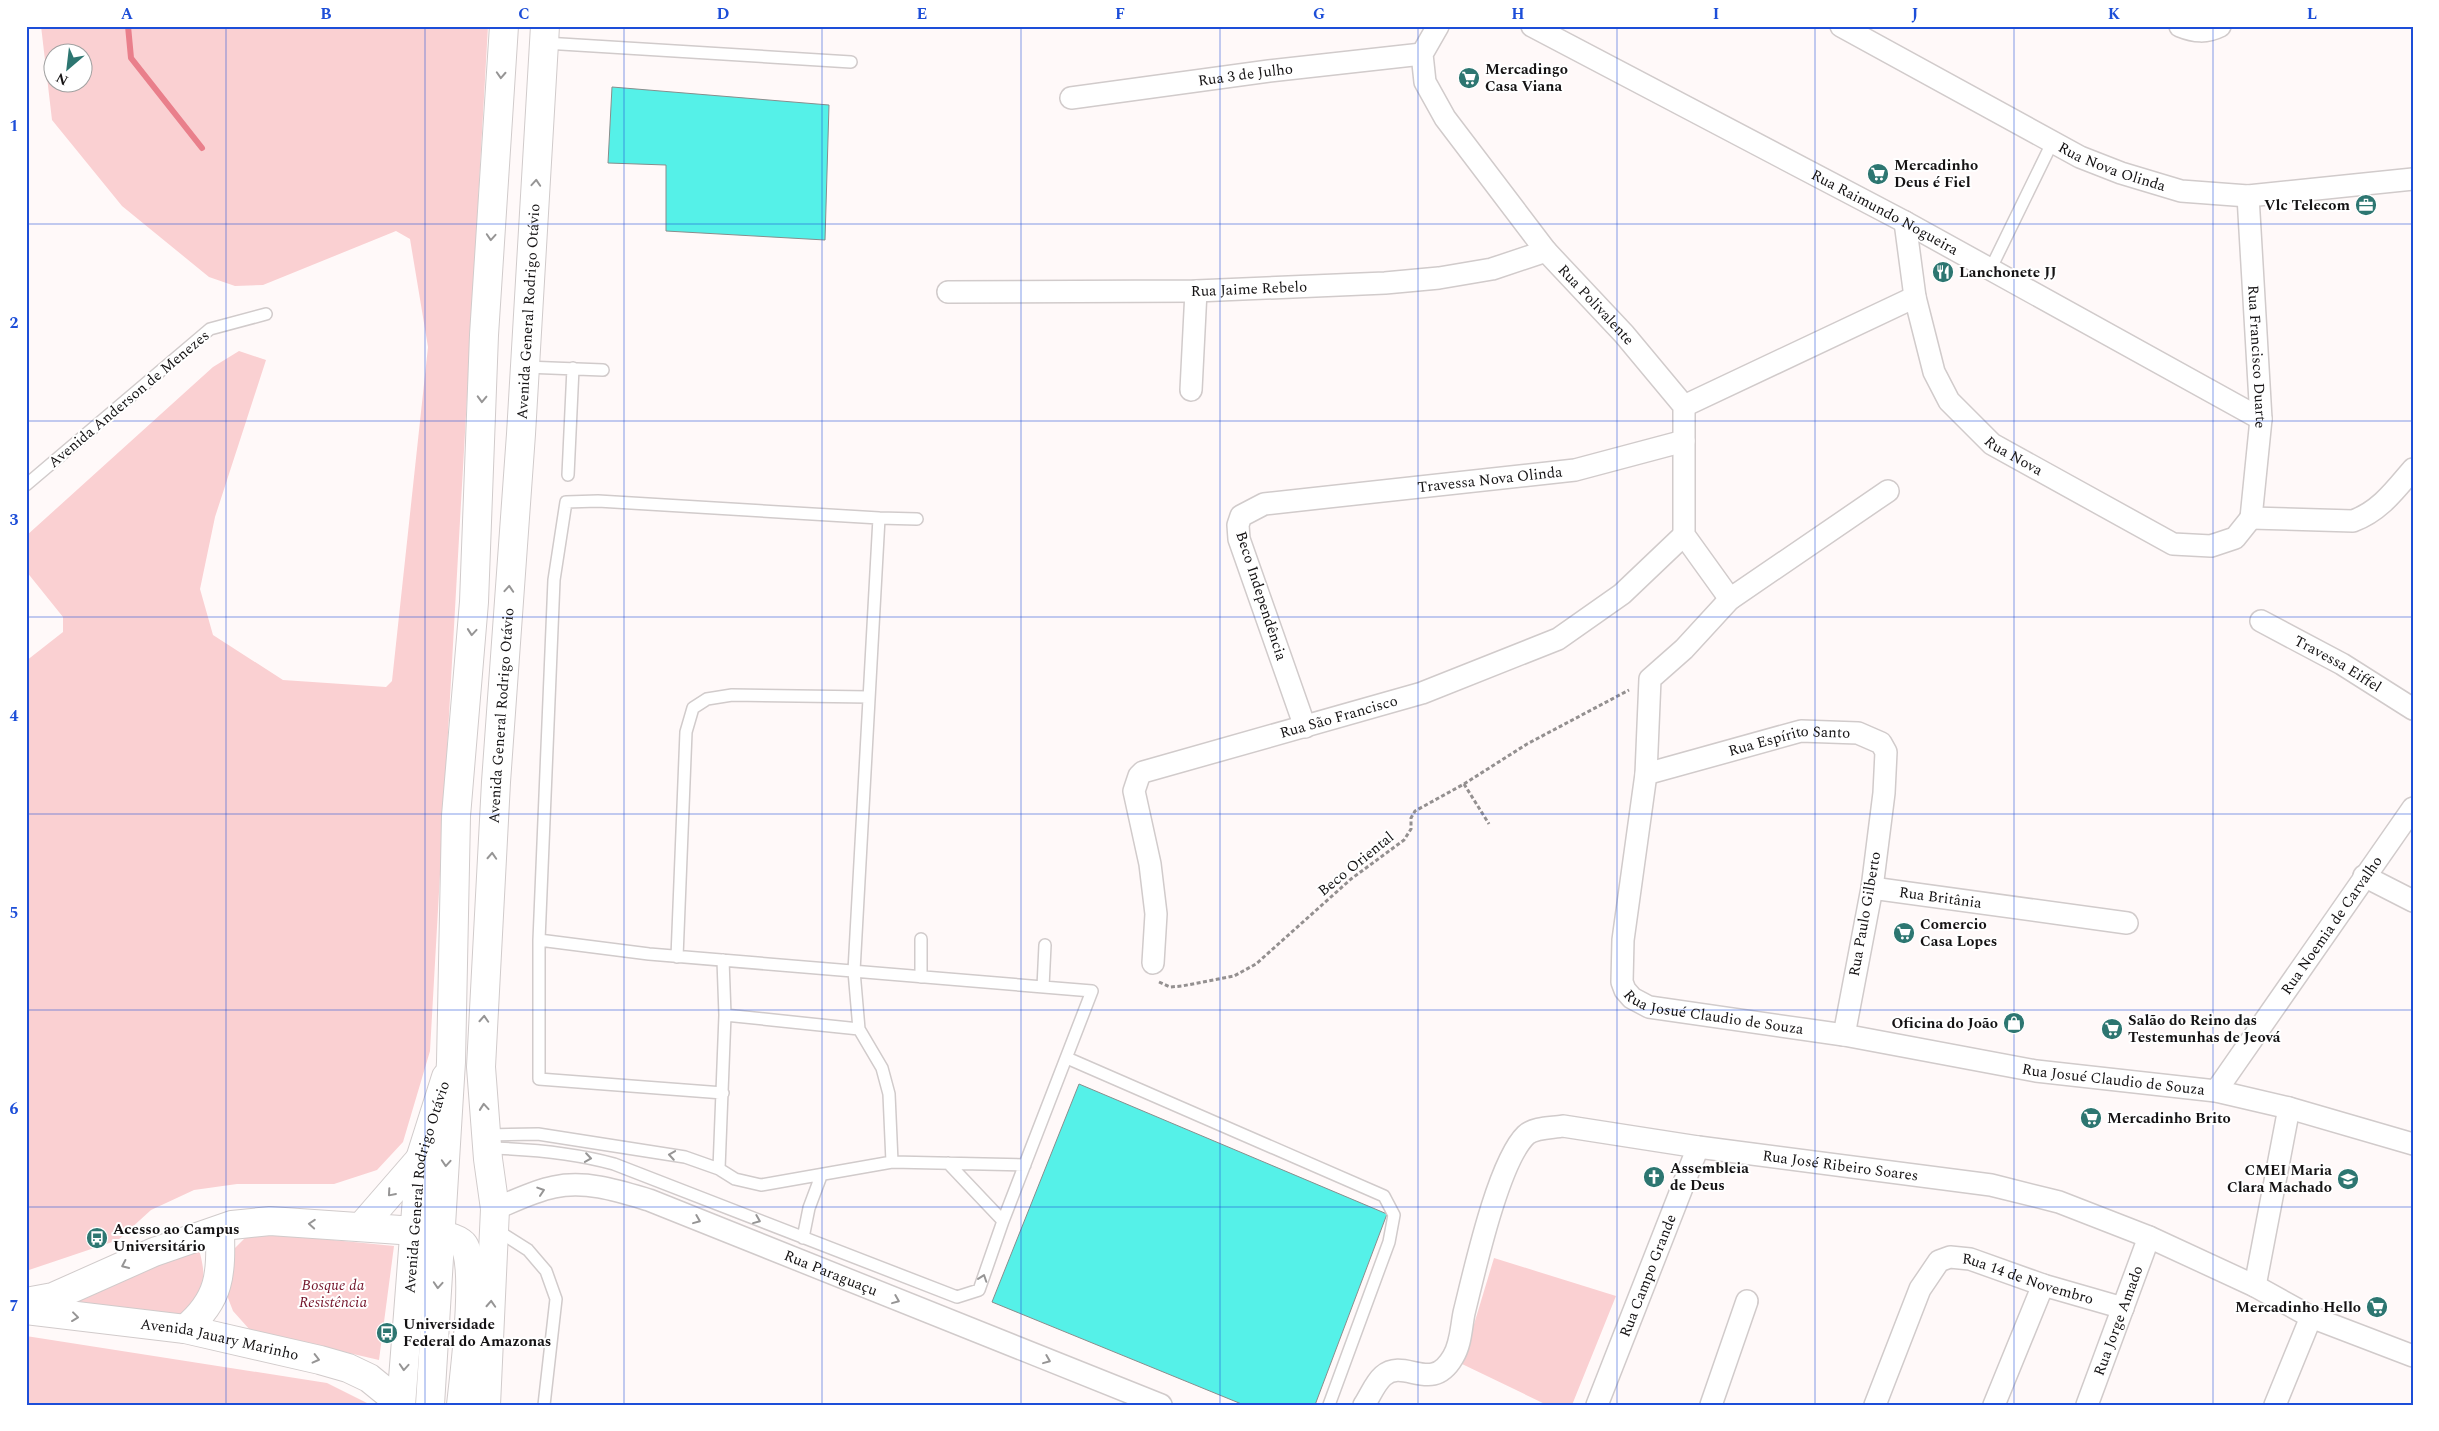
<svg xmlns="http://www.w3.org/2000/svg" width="2439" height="1431" viewBox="0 0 2439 1431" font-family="Spectral,serif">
  <rect width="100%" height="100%" fill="#fff9f9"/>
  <path fill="#fad0d2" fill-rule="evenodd" d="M41,26h447l-58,1025 -27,91 -26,28 -43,14h-97l-43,6 -43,20 -33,30 -92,31v-610l37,-29v-15l-37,-46v-35l187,-169 26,-16 27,9 -51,157 -15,72 13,46 70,45 103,7 6,-6 36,-334 -18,-108 -14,-8 -133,54 -28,1 -26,-9 -87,-71 -70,-86zM52,52h30v30h-30z
    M251,1232l143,14 -15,114 -129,-30 -17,-19 -5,-13 -1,-25 8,-25z
    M185,1248l14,2c10,33 4,55 -25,75l-108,-20z
    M1494,1258l122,38 -44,109h-25l-85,-41z
    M26,1336l301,47 44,22h-345z"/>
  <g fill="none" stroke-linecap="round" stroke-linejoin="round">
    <path stroke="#e97f8b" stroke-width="6" d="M128,26l3,32 71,90"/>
  </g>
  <path fill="#55f1e8" stroke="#888d8c" d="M612,87l217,18 -4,135 -159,-9v-66l-58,-2z
    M1079,1084l308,130 -72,191h-71l-252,-103z"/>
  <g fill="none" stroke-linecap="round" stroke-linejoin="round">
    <g stroke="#d1cbcb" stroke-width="14">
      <path id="service" d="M545,43l306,19
        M1991,268l61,-125
        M525,367l78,3
        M568,475l5,-107
        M26,485l184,-156 56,-15
        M879,518l38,1
        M921,939v38
        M539,940l15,-360 12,-78 32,-1 281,17 -25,453 5,58 -134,-14 -6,154
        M677,957l9,-225 7,-24 14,-9 25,-4 137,2
        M723,960l2,55
        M1043,987l2,-42
        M1067,1058l317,138 10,19 -5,27 -60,163
        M487,1135l51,-1 147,23 34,12 16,10 26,6 131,-23 -3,-68 -7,-26 -23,-39
        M488,1148c41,1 86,5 126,16l343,133 22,-7 24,-69 89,-230 -443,-37 -110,-14v139l184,14
        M892,1162l133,3
        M948,1163l55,58
        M495,1229l33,21 18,21 10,28 -12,106
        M803,1238l6,-30 12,-32"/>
    </g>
    <g stroke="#d1cbcb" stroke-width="24">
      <g id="minor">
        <path id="s1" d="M1438,26l-16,28 3,28 20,36 101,133 78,83 60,72v129l46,64"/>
        <path id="s2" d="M1532,26l373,196 356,197"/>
        <path id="s3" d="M1841,26l239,131 41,16 60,18 67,5 165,-17"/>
        <path d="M2180,26c15,6 26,7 40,0"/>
        <path id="s4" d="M1071,98l198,-27 153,-17"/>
        <path id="s5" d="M2248,196l13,223 -10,99"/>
        <path id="s6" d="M1905,222l10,75 19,75 15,29 43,43 181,100 38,2 24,-8 16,-20"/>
        <path id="s7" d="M948,292l248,-1 189,-8 54,-5 53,-9 54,-18"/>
        <path d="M1191,390l5,-99"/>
        <path d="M1684,406l231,-109"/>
        <path id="s8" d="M1888,491l-158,108 -46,50 -34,30 -4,95 -23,166 -1,42 3,8 7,8 17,9 195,28 192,36 180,20 73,17 124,36"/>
        <path d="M2251,518l102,3c27,-10 42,-31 60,-52"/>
        <path id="s9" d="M2261,621l81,43 71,45"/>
        <path id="s10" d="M1305,727l-66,-188 -1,-14 3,-9 23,-12 311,-34 109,-29"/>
        <path id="s11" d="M1646,774l155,-43 57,2 23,10 5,9 -2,41 -12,95 -28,147"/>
        <path d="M2364,876l49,25"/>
        <path id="s12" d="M1872,888l255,35"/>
        <path id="s13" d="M1153,963l3,-49 -6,-50 -16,-73 5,-15 4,-4 279,-79 136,-54 64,-45 62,-59"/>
        <path id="s14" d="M2216,1091l197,-283"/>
        <path id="s15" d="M495,1209c19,-8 39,-18 59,-22 32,-7 65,4 95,13l512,205"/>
        <path d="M2255,1286l34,-178"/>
        <path id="s16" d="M1364,1405c6,-9 11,-22 19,-29 22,-19 48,19 70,-19 8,-13 8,-29 11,-44 10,-40 34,-151 62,-178 9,-8 26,-7 37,-9l135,21 293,38 68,17 90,35 106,49 56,31 102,39"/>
        <path id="s17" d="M1597,1405l101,-258"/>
        <path d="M1711,1405l36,-104"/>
        <path id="s18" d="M1875,1405l45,-116 19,-28 11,-4 20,2 73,26 80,23"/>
        <path d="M1994,1405l49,-120"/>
        <path id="s19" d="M2087,1405l62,-168"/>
        <path d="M2275,1405l36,-88"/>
      </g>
    </g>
    <g stroke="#d1cbcb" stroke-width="30">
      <g id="tertiary">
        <path d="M361,1227l59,-68"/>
        <path d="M26,1302l27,-5 101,-45 78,-27 38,-4 145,10"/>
        <path id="s20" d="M26,1310l159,19 135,31 28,8 21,10 32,26"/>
        <path d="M185,1329c36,-30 36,-55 35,-99"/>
        <path id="s21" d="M401,1405l19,-246 26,-82"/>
      </g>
    </g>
    <g stroke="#d1cbcb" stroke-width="30">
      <g id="secondary">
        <path d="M415,1231c13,3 38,3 48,13 16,17 1,133 -2,161"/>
        <path d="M430,1405l21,-343 5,-246 18,-214 10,-267 20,-309"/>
        <path id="s22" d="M486,1405l9,-196 -7,-50 -7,-92 15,-285 25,-348 24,-408"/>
      </g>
    </g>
    <path stroke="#949090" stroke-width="3" stroke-dasharray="4 2.5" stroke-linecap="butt" d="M1464,784l25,40
      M1159,982l11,5 12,-1 52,-10 22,-12 95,-85 53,-39 7,-11v-11l4,-7 49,-27 63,-40 102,-54"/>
    <use href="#service" stroke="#fff" stroke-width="11"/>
    <use href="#minor" stroke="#fff" stroke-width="21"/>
    <use href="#tertiary" stroke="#fff" stroke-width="28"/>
    <use href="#secondary" stroke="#fff" stroke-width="28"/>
  </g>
  <defs><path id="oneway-chevron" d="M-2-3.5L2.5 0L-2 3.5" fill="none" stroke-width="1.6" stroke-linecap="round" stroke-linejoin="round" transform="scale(1.25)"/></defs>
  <g stroke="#969595">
    <use href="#oneway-chevron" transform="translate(501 75) rotate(93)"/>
    <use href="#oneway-chevron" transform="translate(536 183) rotate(-86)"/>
    <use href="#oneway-chevron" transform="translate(491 237) rotate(94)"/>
    <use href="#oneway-chevron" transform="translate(482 399) rotate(92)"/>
    <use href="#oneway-chevron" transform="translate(509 589) rotate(-86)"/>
    <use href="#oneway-chevron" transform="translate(472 632) rotate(95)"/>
    <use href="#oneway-chevron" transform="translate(492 856) rotate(-87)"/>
    <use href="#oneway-chevron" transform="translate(484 1019) rotate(-87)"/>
    <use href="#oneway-chevron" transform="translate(484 1107) rotate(-95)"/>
    <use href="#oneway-chevron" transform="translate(672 1155) rotate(-171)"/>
    <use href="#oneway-chevron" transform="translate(588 1158) rotate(8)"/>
    <use href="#oneway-chevron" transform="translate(446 1163) rotate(94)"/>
    <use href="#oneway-chevron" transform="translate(541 1191) rotate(-18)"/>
    <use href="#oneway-chevron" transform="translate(391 1193) rotate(131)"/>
    <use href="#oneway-chevron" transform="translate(697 1220) rotate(22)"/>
    <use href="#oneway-chevron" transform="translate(757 1220) rotate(22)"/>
    <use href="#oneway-chevron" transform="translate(312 1224) rotate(-176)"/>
    <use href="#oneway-chevron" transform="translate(125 1265) rotate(155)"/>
    <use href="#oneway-chevron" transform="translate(983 1278) rotate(-71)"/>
    <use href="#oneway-chevron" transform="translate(438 1285) rotate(94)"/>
    <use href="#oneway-chevron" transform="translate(896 1300) rotate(22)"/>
    <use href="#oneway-chevron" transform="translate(491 1304) rotate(-87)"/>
    <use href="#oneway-chevron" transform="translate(75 1317) rotate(7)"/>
    <use href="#oneway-chevron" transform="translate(316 1359) rotate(14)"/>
    <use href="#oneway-chevron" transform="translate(1047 1360) rotate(22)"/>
    <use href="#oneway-chevron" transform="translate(404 1367) rotate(94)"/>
  </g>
  <path fill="none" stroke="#1d4ed8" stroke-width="1" stroke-opacity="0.55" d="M226,26v1379M425,26v1379M624,26v1379M822,26v1379M1021,26v1379M1220,26v1379M1418,26v1379M1617,26v1379M1815,26v1379M2014,26v1379M2213,26v1379M26,224h2387M26,421h2387M26,617h2387M26,814h2387M26,1010h2387M26,1207h2387"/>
  <defs>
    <g id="supermarket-disc" transform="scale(1.125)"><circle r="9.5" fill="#2d7671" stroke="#fff"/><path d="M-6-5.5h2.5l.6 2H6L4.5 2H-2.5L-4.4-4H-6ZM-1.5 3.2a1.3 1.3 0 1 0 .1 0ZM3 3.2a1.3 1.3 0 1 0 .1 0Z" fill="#fff"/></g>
    <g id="office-disc" transform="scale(1.125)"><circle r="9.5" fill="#2d7671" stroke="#fff"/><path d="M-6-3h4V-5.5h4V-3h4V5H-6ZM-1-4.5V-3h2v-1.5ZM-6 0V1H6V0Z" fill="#fff"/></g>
    <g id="restaurant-disc" transform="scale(1.125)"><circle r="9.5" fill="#2d7671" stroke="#fff"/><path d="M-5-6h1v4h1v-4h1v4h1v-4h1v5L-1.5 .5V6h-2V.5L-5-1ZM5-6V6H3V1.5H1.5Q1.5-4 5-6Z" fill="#fff"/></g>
    <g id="shop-disc" transform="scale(1.125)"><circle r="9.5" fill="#2d7671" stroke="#fff"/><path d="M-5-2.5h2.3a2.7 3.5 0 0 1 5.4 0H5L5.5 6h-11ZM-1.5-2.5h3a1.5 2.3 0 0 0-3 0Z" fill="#fff"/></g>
    <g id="church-disc" transform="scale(1.125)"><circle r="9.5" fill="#2d7671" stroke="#fff"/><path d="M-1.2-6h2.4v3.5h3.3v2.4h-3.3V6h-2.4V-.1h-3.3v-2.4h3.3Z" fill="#fff"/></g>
    <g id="school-disc" transform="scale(1.125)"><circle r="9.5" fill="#2d7671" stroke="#fff"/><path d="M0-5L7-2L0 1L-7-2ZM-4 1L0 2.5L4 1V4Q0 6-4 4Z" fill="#fff"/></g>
    <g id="bus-disc" transform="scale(1.125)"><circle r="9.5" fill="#2d7671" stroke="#fff"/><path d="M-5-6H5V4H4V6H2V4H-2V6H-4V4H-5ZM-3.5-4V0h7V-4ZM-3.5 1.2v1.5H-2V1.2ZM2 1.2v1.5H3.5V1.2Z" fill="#fff"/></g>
  </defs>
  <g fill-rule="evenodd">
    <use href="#supermarket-disc" x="1469" y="78"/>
    <use href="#supermarket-disc" x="1878" y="174"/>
    <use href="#office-disc" x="2366" y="205"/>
    <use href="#restaurant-disc" x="1943" y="272"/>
    <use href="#supermarket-disc" x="1904" y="933"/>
    <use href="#shop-disc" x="2014" y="1023"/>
    <use href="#supermarket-disc" x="2112" y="1029"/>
    <use href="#supermarket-disc" x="2091" y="1118"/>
    <use href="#church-disc" x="1654" y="1177"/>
    <use href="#school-disc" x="2348" y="1179"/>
    <use href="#bus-disc" x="97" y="1238"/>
    <use href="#supermarket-disc" x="2377" y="1307"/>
    <use href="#bus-disc" x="387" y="1333"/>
  </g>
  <g text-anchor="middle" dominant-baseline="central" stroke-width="4" stroke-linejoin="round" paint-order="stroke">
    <g font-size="15" font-weight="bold" fill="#151314" stroke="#fff" text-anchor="start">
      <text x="1485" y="69">Mercadingo<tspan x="1485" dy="17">Casa Viana</tspan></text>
      <text x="1894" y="165">Mercadinho<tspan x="1894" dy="17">Deus é Fiel</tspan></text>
      <text x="2350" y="205" text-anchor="end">Vlc Telecom</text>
      <text x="1959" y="272">Lanchonete JJ</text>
      <text x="1920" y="924">Comercio<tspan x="1920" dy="17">Casa Lopes</tspan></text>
      <text x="2128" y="1020">Salão do Reino das<tspan x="2128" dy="17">Testemunhas de Jeová</tspan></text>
      <text x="1998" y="1023" text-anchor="end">Oficina do João</text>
      <text x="2107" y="1118">Mercadinho Brito</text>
      <text x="1670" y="1168">Assembleia<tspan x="1670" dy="17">de Deus</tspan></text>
      <text x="2332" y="1170" text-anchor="end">CMEI Maria<tspan x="2332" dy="17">Clara Machado</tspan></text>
      <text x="113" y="1229">Acesso ao Campus<tspan x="113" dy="17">Universitário</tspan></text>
      <text x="2361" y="1307" text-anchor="end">Mercadinho Hello</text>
      <text x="403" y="1324">Universidade<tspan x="403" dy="17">Federal do Amazonas</tspan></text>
    </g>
    <g font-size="15" fill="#151314" stroke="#fff">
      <text stroke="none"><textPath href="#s4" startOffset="176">Rua 3 de Julho</textPath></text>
      <text stroke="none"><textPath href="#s3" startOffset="306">Rua Nova Olinda</textPath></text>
      <text stroke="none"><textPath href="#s2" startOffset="399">Rua Raimundo Nogueira</textPath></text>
      <text stroke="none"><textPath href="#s7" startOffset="301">Rua Jaime Rebelo</textPath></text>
      <text stroke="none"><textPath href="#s1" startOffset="342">Rua Polivalente</textPath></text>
      <text stroke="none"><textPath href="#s22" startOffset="1096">Avenida General Rodrigo Otávio</textPath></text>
      <text stroke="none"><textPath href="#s5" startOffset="161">Rua Francisco Duarte</textPath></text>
      <text transform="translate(129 399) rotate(-40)">Avenida Anderson de Menezes</text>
      <text stroke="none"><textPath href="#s6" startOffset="271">Rua Nova</textPath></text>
      <text stroke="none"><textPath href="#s10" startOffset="476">Travessa Nova Olinda</textPath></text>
      <text transform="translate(1261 596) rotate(72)">Beco Independência</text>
      <text stroke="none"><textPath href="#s9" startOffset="88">Travessa Eiffel</textPath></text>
      <text stroke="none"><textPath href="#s22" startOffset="691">Avenida General Rodrigo Otávio</textPath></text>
      <text stroke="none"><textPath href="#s13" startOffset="399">Rua São Francisco</textPath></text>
      <text stroke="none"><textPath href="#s11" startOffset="148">Rua Espírito Santo</textPath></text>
      <text transform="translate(1356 864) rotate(-39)">Beco Oriental</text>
      <text stroke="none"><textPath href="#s12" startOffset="69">Rua Britânia</textPath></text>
      <text transform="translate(1865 914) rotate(-80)">Rua Paulo Gilberto</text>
      <text stroke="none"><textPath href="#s14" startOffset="202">Rua Noemia de Carvalho</textPath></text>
      <text stroke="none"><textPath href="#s8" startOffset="712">Rua Josué Claudio de Souza</textPath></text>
      <text stroke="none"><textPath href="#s8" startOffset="1118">Rua Josué Claudio de Souza</textPath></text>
      <text stroke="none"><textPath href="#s16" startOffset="668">Rua José Ribeiro Soares</textPath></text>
      <text stroke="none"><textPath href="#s21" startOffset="220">Avenida General Rodrigo Otávio</textPath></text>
      <text stroke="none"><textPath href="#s15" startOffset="356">Rua Paraguaçu</textPath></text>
      <text stroke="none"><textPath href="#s17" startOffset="139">Rua Campo Grande</textPath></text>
      <text stroke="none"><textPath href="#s18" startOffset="251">Rua 14 de Novembro</textPath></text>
      <text stroke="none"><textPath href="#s19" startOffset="90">Rua Jorge Amado</textPath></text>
      <text stroke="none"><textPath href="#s20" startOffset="196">Avenida Jauary Marinho</textPath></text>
    </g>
    <g font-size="15" font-style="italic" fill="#73142a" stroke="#fff">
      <text x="333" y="1285">Bosque da<tspan x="333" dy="17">Resistência</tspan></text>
    </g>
  </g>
  <rect width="2439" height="1431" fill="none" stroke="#ffffff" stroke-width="55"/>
  <g transform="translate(68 68) rotate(208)"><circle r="24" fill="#ffffff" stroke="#a1a1a1"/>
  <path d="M0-4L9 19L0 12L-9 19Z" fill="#2d7671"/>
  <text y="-8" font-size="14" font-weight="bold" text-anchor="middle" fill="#151314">N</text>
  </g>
  <rect x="28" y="28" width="2384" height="1376" fill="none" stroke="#1d4ed8" stroke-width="2"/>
  <g font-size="16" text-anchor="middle" font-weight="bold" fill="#1d4ed8">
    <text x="127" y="19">A</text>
    <text x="326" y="19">B</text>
    <text x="524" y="19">C</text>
    <text x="723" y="19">D</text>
    <text x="922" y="19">E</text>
    <text x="1120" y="19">F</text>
    <text x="1319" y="19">G</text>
    <text x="1518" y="19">H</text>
    <text x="1716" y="19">I</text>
    <text x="1915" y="19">J</text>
    <text x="2114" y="19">K</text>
    <text x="2312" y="19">L</text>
    <text x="14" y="131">1</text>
    <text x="14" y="328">2</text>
    <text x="14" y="525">3</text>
    <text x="14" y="721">4</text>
    <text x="14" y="918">5</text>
    <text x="14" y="1114">6</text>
    <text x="14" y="1311">7</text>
  </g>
</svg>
